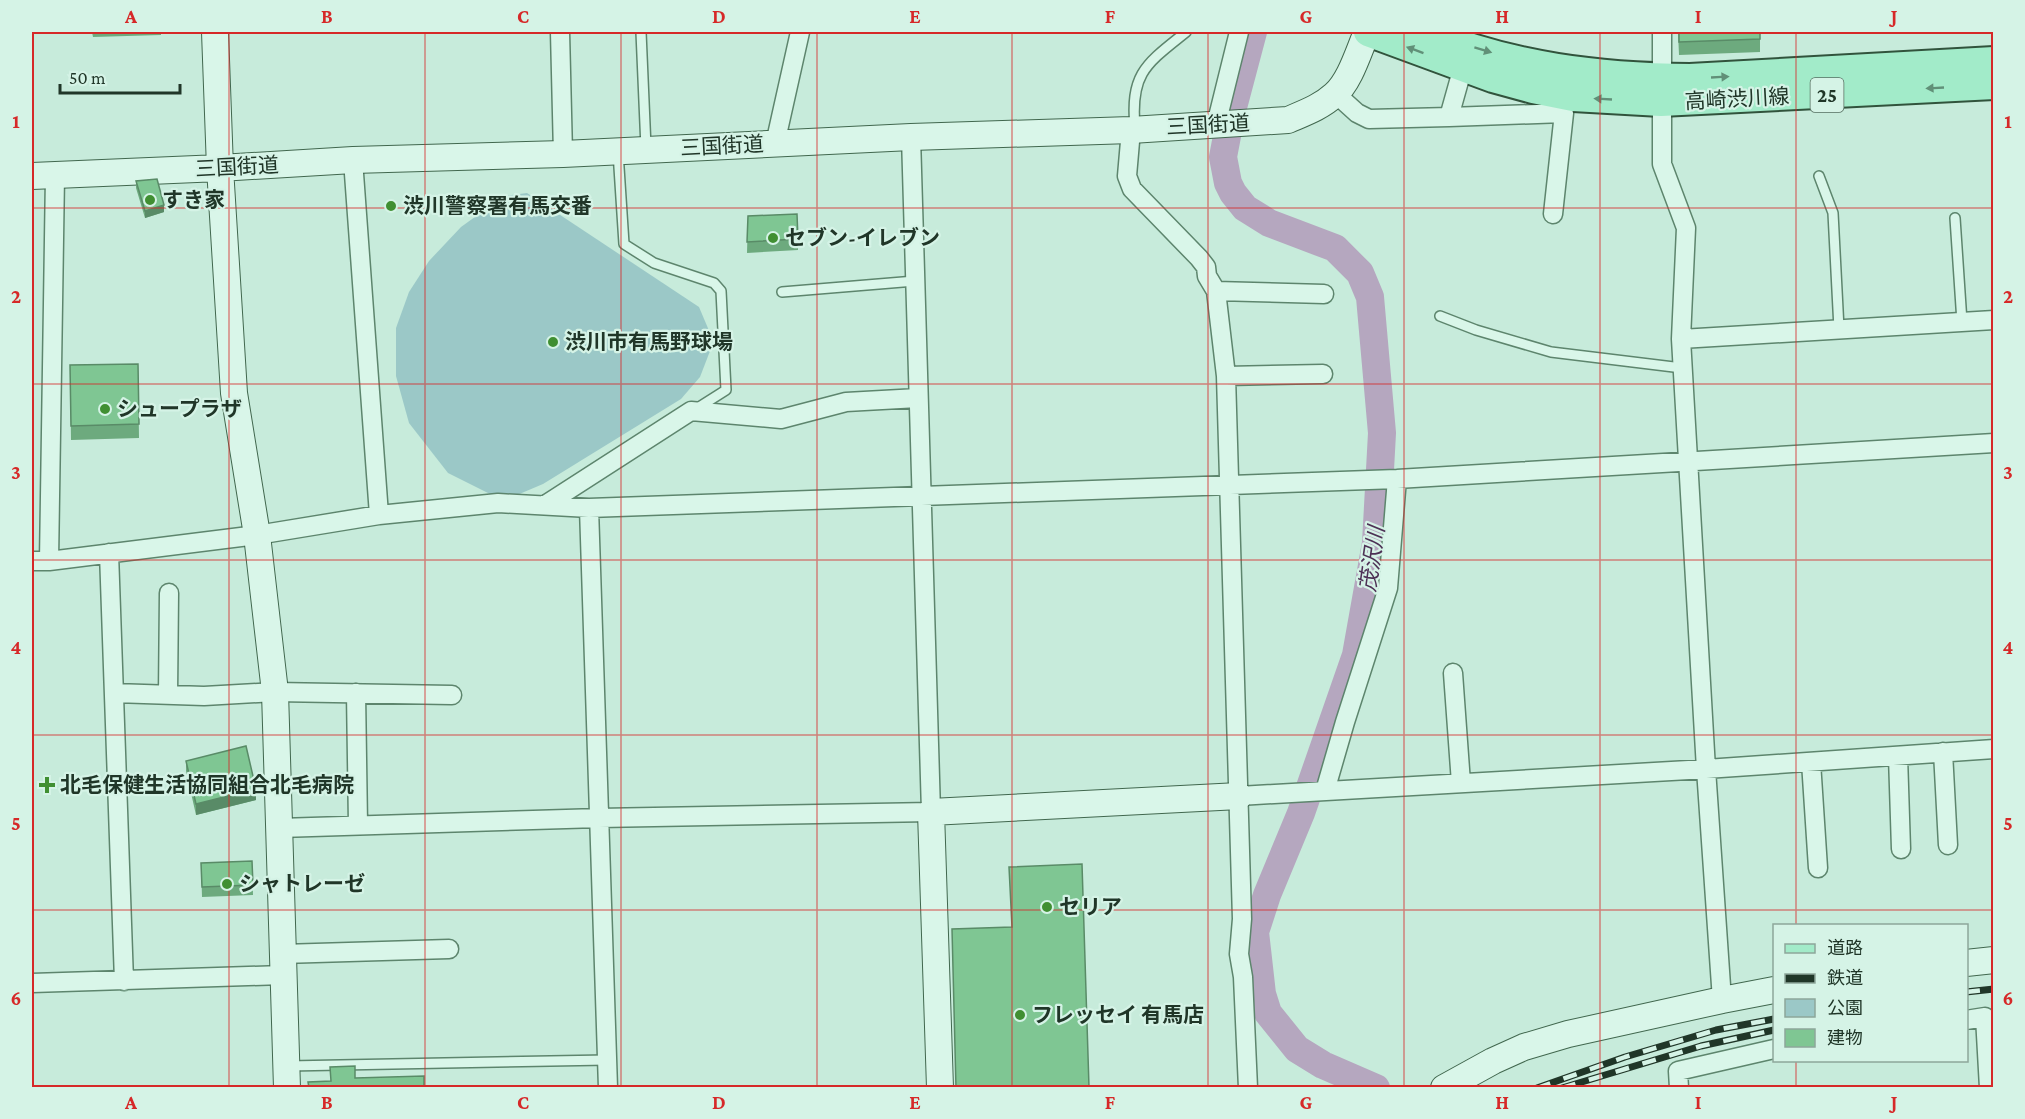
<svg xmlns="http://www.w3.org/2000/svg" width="2025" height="1119" viewBox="0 0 2025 1119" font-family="'Crimson Pro','Noto Sans JP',serif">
  <rect width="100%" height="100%" fill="#c7ebdb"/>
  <path fill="#9bc8c7" d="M527,193l172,114 11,26v18l-10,26 -19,22 -138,85 -26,11 -27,-1 -42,-21 -39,-50 -13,-47v-48l13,-36 20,-31 32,-34 43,-31z"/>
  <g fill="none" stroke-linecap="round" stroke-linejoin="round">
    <path stroke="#b5a7bf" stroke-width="28" d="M1253,32l-22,83 -8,42 5,26 5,10 12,15 24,15 66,25 25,25 10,24 12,136 -6,110 -20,112 -55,158 -34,82 -12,37 7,62 6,19 29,36 26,16 53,23"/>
    <g stroke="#5d856d" stroke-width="12">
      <path id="lane" d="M641,32l5,116
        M1135,128c-5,-55 11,-64 51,-96
        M618,152l6,92 30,19 60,20 7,8 5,99 -30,19
        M1819,176l14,37 6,116
        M1955,218l7,104
        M782,292l133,-11
        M1440,316l36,14 75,22 131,16
        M288,1066l319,-6"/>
    </g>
    <g stroke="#5d856d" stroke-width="21">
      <path id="street" d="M560,32l3,122
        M1662,32v132l24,64 -5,111 25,430 16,231
        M1336,94l21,19 12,6 80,-2 14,-50
        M1449,117l115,-4 -11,101
        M1216,125l23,-93
        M1131,130l-4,46 5,13 67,69 7,9 1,9 9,15 10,85 16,543 -3,35 4,23 5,111
        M775,144l25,-112
        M353,160l26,355
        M1216,291l108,3
        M1681,339l313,-19
        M1226,376l97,-2
        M545,505l146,-94 90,8 65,-17 72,-4
        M589,508l19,580
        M109,553l15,428
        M32,561h17l208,-26 122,-20 119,-12 91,5 808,-29 597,-36
        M49,561l6,-386
        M1453,673l8,110
        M114,693l90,3 71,-4 177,3
        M356,693l2,132
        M168,695l1,-102
        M1943,752l5,93
        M1898,756l3,93
        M1811,762l7,106
        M1325,791l20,-69 43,-134 9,-109
        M1239,796l467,-27 288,-20
        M280,828l319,-10 332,-6 -20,-675
        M282,954l167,-5
        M32,983l251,-8
        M1966,1020l19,-3 4,71
        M1679,1088l-1,-17 96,-22"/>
    </g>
    <g stroke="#41674e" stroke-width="28">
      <path id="secondary" d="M215,32l5,136 14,225 23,142 18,157 12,396
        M32,176l188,-8 133,-8 210,-6 348,-17 220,-7 157,-10c16,-7 33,-13 46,-25 16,-13 25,-45 33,-63
        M1966,963l28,-3
        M940,1088l-9,-276 308,-16
        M1444,1088l49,-27 31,-14 44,-13 154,-34 52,-10"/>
    </g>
    <g stroke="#31533c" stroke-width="32">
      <path id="primary" d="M1368,32l125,46 40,11 40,8 88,5 333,-17
        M1427,32c86,35 172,45 263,46l304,-17"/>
    </g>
    <use href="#lane" stroke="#d9f6e9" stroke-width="9"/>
    <use href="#street" stroke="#d9f6e9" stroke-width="18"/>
    <use href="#secondary" stroke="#d9f6e9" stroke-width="26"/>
    <use href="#primary" stroke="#a2ebc9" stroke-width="28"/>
    <g stroke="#203628" stroke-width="7">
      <path id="rail" d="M1966,992l28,-3
        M1537,1088l88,-31 91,-27 58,-11
        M1562,1088l139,-42 73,-16"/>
    </g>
    <use href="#rail" stroke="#d5f3e6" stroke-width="4.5" stroke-dasharray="14" stroke-linecap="butt"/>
  </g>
  <path fill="#6daa7e" d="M92,32h69v3l-68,2z
    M1678,32h82v20l-81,3z
    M136,181l28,31 -19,6 -9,-30z
    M797,214l1,36 -51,3 1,-37z
    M138,364l1,74 -68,2 -1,-75z
    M186,761l70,39 -60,15 -10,-44z
    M252,861l1,34 -51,2 -1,-34z"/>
  <path fill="#598b67" d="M164,205v7l-19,6v-7z
    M256,789v11l-60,15v-11z"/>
  <path fill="#7fc693" stroke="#598b67" stroke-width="1.5" d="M1679,32h81v7l-81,3z
    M157,179l7,26 -19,6 -9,-30z
    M797,214l1,25 -51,3 1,-26z
    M138,364l1,60 -68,2 -1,-61z
    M246,746l10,43 -60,15 -10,-43z
    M252,861l1,24 -51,2 -1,-24z
    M1082,864l7,223h4l1,1h-138l-4,-159 60,-2 -3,-60z
    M355,1066v12l69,-2v12h-115l-1,-6 23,-1 -1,-14z"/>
  <defs><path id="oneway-solid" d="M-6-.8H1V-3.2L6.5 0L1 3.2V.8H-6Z" transform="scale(1.5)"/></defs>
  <g fill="#619078">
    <use href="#oneway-solid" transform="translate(1415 50) rotate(-160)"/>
    <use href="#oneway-solid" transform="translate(1483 50) rotate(17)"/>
    <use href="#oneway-solid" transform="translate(1720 77) rotate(-3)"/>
    <use href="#oneway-solid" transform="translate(1935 88) rotate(177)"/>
    <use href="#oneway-solid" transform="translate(1603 99) rotate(-177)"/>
  </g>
  <path fill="none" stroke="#d62828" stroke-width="1.5" stroke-opacity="0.55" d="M229,32v1056M425,32v1056M621,32v1056M817,32v1056M1012,32v1056M1208,32v1056M1404,32v1056M1600,32v1056M1796,32v894M32,208h1962M32,384h1962M32,560h1962M32,735h1962M32,910h1962M1796,1060v28"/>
  <g fill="#408f32" stroke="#d5f3e6" stroke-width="2">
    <circle cx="150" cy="200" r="6"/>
    <circle cx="391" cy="206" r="6"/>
    <circle cx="773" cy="238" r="6"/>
    <circle cx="553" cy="342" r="6"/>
    <circle cx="105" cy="409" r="6"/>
    <path d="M44 776h6v6h6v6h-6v6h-6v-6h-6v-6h6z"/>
    <circle cx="227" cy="884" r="6"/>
    <circle cx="1047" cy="907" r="6"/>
    <circle cx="1020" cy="1015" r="6"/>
  </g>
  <g text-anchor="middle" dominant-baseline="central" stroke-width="4.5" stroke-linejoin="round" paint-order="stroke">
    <rect fill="#d5f3e6" stroke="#566f61" stroke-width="1.5" x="1810.5" y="78" width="33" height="34" rx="4.5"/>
    <g font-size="20" font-weight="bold" fill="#203628">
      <text x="1827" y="95">25</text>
    </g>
    <g font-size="21" fill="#203628" stroke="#d5f3e6">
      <text transform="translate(1737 99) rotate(-3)">高崎渋川線</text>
      <text transform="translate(1208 125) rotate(-3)">三国街道</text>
      <text transform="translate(722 146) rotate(-3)">三国街道</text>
      <text transform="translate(237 167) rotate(-3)">三国街道</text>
    </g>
    <g font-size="21" font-weight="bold" fill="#203628" stroke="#d5f3e6" text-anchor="start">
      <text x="162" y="200">すき家</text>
      <text x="403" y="206">渋川警察署有馬交番</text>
      <text x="785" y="238">セブン-イレブン</text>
      <text x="565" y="342">渋川市有馬野球場</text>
      <text x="117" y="409">シュープラザ</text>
      <text x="60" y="785">北毛保健生活協同組合北毛病院</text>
      <text x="239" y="884">シャトレーゼ</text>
      <text x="1059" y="907">セリア</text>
      <text x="1032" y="1015">フレッセイ 有馬店</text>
    </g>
    <g font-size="22" font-style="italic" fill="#4d3155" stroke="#d5f3e6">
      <text transform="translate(1372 559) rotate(-82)">茂沢川</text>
    </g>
  </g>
  <rect width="2025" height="1119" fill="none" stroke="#d5f3e6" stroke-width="66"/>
  <rect x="1773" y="924" width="195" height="138" fill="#d5f3e6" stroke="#8da79a" stroke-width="1.5"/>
  <rect x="1785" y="944" width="30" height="9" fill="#a2ebc9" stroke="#8da79a" stroke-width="1.5"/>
  <text x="1827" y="954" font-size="18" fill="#203628">道路</text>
  <rect x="1785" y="974" width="30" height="9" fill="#203628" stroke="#8da79a" stroke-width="1.5"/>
  <text x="1827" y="984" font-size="18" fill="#203628">鉄道</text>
  <rect x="1785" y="999" width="30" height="18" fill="#9bc8c7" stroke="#8da79a" stroke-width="1.5"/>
  <text x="1827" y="1014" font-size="18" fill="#203628">公園</text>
  <rect x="1785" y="1029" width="30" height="18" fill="#7fc693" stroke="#8da79a" stroke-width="1.5"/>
  <text x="1827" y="1044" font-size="18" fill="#203628">建物</text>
  <path d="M60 84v9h120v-9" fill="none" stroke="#203628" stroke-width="3"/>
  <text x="69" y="84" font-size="18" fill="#203628" stroke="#d5f3e6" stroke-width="4.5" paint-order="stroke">50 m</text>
  <rect x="33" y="33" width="1959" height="1053" fill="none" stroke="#d62828" stroke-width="2"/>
  <g font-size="20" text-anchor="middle" font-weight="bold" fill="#d62828">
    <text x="131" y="23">A</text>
    <text x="327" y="23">B</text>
    <text x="523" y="23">C</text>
    <text x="719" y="23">D</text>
    <text x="915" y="23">E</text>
    <text x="1110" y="23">F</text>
    <text x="1306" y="23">G</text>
    <text x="1502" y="23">H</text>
    <text x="1698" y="23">I</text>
    <text x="1894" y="23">J</text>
    <text x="16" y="128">1</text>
    <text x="2008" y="128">1</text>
    <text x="16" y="303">2</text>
    <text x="2008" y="303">2</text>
    <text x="16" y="479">3</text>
    <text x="2008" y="479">3</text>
    <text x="16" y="654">4</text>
    <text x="2008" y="654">4</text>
    <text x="16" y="830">5</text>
    <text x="2008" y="830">5</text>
    <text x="16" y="1005">6</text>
    <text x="2008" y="1005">6</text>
    <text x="131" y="1109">A</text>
    <text x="327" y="1109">B</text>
    <text x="523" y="1109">C</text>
    <text x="719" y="1109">D</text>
    <text x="915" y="1109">E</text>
    <text x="1110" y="1109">F</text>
    <text x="1306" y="1109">G</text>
    <text x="1502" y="1109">H</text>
    <text x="1698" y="1109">I</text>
    <text x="1894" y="1109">J</text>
  </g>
</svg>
